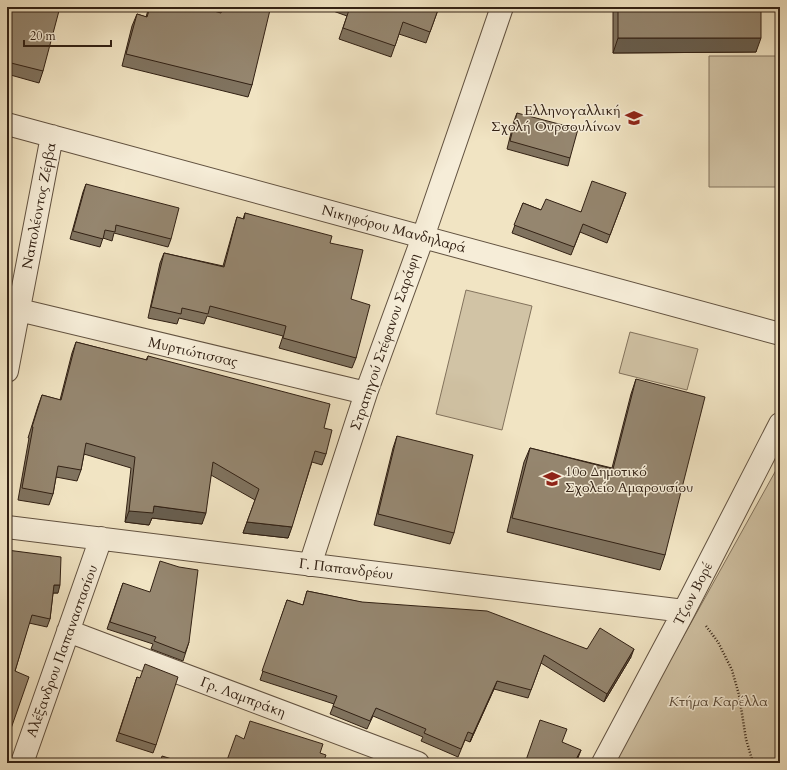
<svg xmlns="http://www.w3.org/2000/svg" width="787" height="770" viewBox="0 0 787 770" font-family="Cardo,serif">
  <rect width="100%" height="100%" fill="#f1e4c3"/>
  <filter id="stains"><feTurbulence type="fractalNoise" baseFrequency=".005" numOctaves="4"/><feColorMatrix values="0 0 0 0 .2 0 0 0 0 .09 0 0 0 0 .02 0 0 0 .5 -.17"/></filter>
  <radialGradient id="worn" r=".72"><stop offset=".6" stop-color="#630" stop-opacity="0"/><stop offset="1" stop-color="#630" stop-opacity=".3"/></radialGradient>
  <path fill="#d1c3a5" stroke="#82725c" d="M709,56h71v131h-71z
    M466,290l66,16 -30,124 -66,-16z
    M630,332l68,17 -11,41 -68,-17z
    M780,463v300h-167z"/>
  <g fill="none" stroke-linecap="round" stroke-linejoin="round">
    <g stroke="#625240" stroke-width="24">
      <path id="minor" d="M7,124l773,210
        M19,310l347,83
        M7,371l45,-235
        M7,527l677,84
        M310,565l56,-172 57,-156 79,-230
        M68,631l350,132
        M22,763l79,-225
        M603,763l81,-152 96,-187"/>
    </g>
    <path stroke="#322114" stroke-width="2.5" stroke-dasharray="1 2" stroke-linecap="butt" d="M706,626l12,16 14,28 7,25 7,44 7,24"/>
    <use href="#minor" stroke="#f6edd8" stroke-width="22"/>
  </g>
  <path fill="#80735f" stroke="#322114" d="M7,7l36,64 -4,12 -32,-9z
    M149,7h50l21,5 2,-5h36l-6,78 -4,12 -126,-31 10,-40 5,-12 9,3z
    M322,7h117l-13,36 -27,-9 -8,23 -52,-18 8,-23z
    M613,7h148l-5,45 -143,1z
    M517,113l53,45 -2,8 -61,-17 7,-28z
    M86,184l85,55 -3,8 -54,-14 -2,8 -9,-3 -3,9 -30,-8 13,-47z
    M626,193l-19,50 -27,-11 -9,23 -59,-22 11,-30 18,7 40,2z
    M245,213l85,30 21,56 5,59 -4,10 -73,-20 4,-12 -76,-20 -3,8 -25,-6 -2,6 -29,-6 12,-55 4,-10 59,13 11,-39 3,-10 6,2z
    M76,342l70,18 2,-4 176,72 2,26 -4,11 -10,-3 -24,76 -45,-5 12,-33 -44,-25 -9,49 -50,-6 -3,7 -24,-3 6,-54 -47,-14 -3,16 -4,11 -21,-4 -3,17 -4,11 -31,-5 11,-62h-1l10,-32 4,-11 18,5 12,-47z
    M636,379l29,176 -5,15 -153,-38 17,-70 6,-14 82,20 19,-74z
    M397,436l57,97 -4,11 -76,-19 19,-77z
    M7,550l51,43h-5l-3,26 -3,8 -18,-4 -14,48z
    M123,583l66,59 -6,19 -32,-12 2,-5 -46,-15z
    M307,591l280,58 44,8 -27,45 -63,-39 -13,35 -34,-9 -24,53 -5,-2 -7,17 -37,-16 2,-4 -50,-21 -6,13 -37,-15 4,-10 -74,-24 27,-80 16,5z
    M137,677l19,68 -3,8 -37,-12z"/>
  <path fill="#685e4e" stroke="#322114" d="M618,38h143l-5,14 -143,1z
    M154,506l52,7 -4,11 -50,-6 -3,7 -24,-3 4,-11z
    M247,522l45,5 -4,11 -45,-5z
    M54,585h6l-2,8h-7z
    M634,649l-3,8 -27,45 3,-8z
    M497,681l-3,8 -24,53 3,-8z
    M581,750l-3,8 -2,5h-2z"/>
  <path fill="#95866f" stroke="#322114" d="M7,7h53l-17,64 -36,-9z
    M150,7h49l22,6 2,-6h35l12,3 -18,75 -126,-31 11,-40 10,3z
    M350,7h89l-9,25 -27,-10 -8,24 -52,-18z
    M618,7h143v31h-143z
    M517,113l61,16 -8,29 -60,-17z
    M592,181l34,12 -16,42 -27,-11 -9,23 -60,-22 9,-22 18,7 5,-11 35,13z
    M86,184l93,24 -8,31 -55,-14 -1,7 -10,-2 -2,9 -30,-8z
    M245,213l87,23 -2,7 33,7 -12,49 19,6 -14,53 -73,-20 3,-12 -76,-20 -2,8 -26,-6 -1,6 -30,-7 13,-54 60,14 13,-50 7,2z
    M76,342l71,18 1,-4 182,48 -6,24 8,2 -6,24 -11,-3 -23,76 -45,-5 12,-33 -46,-27 -7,51 -52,-7 -1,7 -24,-2 6,-54 -49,-14 -5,27 -23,-4 -5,28 -31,-6 11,-61h-1l10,-32 19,5z
    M636,379l69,18 -40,158 -153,-37 18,-70 83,21z
    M397,436l76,19 -19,78 -76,-19z
    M7,550l54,7 -1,28h-6l-4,34 -18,-4 -17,56 14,6 -22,63z
    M160,561l19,6 19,3 -9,72 -4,11 -31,-12 2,-4 -46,-15 13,-39 27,9z
    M307,591l55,11 125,9 100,38 13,-21 34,21 -27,45 -63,-39 -13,35 -34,-9 -24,53 -5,-2 -7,17 -37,-16 2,-4 -50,-21 -6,13 -37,-15 4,-10 -75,-25 25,-71 16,5z
    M145,664l33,13 -22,68 -37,-12 18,-56 3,1z
    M540,720l27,9 -5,13 19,8 -7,13h-49z
    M250,721l73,23 -3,9 6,2 -3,8h-97l10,-28 8,4z
    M162,756l23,7h-25z"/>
  <defs>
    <g id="school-bare" transform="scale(1.38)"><path d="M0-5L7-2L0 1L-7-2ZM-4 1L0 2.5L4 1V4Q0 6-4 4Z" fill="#8f2418" stroke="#f6edd8" stroke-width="2.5" paint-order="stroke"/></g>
  </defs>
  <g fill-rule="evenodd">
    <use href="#school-bare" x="634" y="118"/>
    <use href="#school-bare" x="552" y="479"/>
  </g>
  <g text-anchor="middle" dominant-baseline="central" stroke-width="3" stroke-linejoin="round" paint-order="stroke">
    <g font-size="14" fill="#322114" stroke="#f6edd8" text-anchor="end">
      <text x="621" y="110">Ελληνογαλλική<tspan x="621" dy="16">Σχολή Ουρσουλίνων</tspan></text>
      <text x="565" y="471" text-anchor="start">10ο Δημοτικό<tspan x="565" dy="16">Σχολείο Αμαρουσίου</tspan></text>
    </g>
    <g font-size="14" fill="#322114" stroke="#f6edd8">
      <text transform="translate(39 206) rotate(-79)">Ναπολέοντος Ζέρβα</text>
      <text transform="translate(394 229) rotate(15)">Νικηφόρου Μανδηλαρά</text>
      <text transform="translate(385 342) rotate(-71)">Στρατηγού Στέφανου Σαράφη</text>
      <text transform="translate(193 352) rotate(13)">Μυρτιώτισσας</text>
      <text transform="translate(346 569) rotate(7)">Γ. Παπανδρέου</text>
      <text transform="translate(693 594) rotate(-63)">Τζων Βορέ</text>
      <text transform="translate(62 651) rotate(-70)">Αλέξανδρου Παπαναστασίου</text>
      <text transform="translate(243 697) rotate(21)">Γρ. Λαμπράκη</text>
    </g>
    <g font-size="14" font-style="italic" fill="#5a4a38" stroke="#f6edd8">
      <text x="718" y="701">Κτήμα Καρέλλα</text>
    </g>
  </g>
  <rect width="787" height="770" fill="none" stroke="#f1e4c3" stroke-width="24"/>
  <rect x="8" y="8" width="771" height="754" fill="none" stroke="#322114" stroke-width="2"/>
  <rect x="12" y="12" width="763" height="746" fill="none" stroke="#322114"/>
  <path d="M24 40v6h87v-6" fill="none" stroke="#322114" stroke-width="2"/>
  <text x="30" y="40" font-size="12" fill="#322114" stroke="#f6edd8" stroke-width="3" paint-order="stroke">20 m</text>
  <rect width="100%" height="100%" filter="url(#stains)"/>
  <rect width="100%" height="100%" fill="url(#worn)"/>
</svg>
